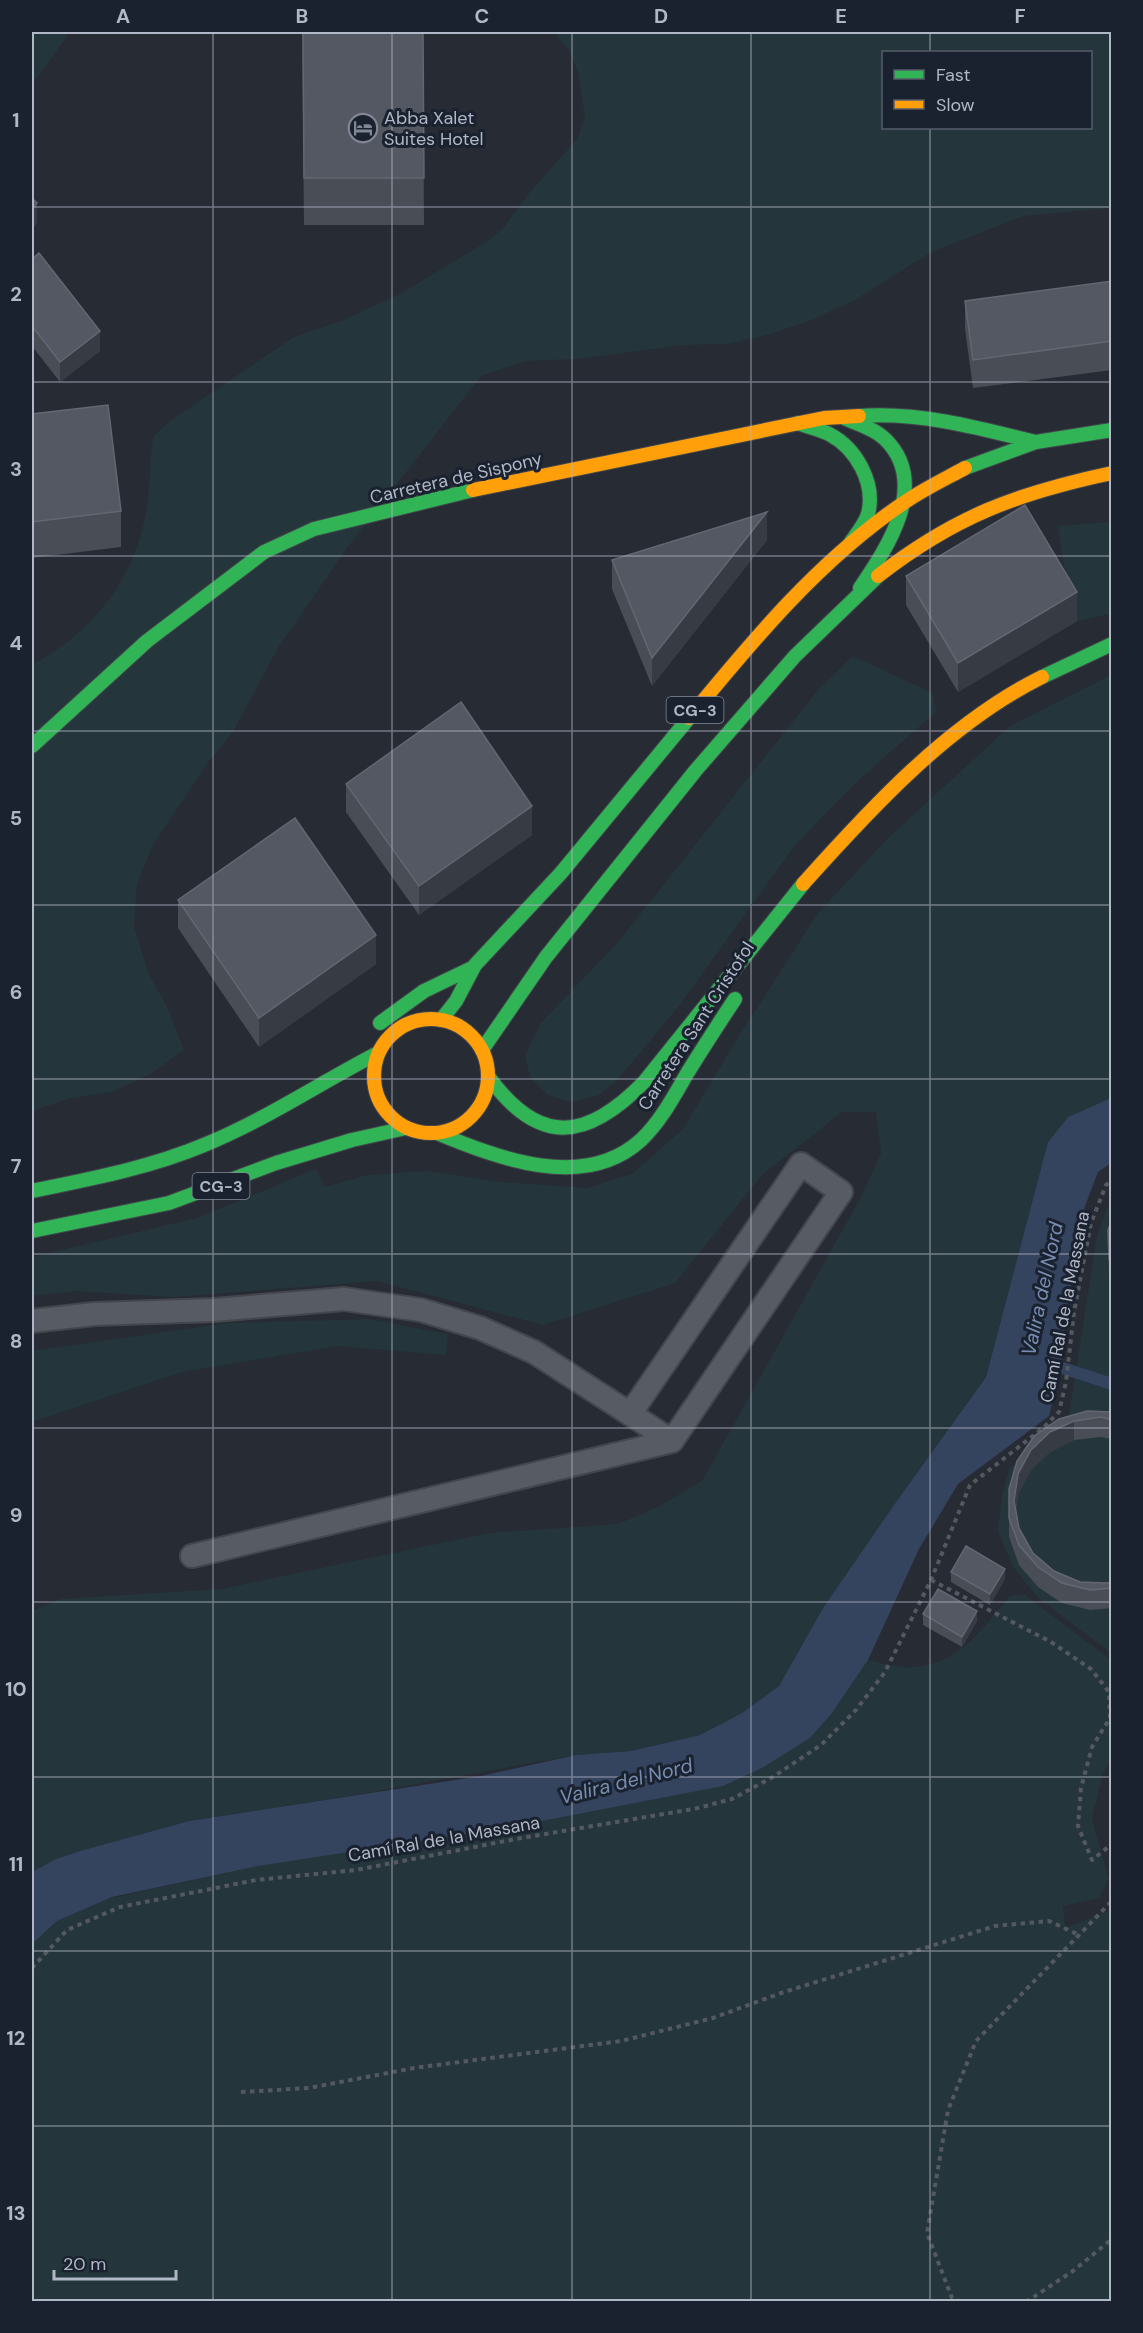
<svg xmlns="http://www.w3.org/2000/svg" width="1143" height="2333" viewBox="0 0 1143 2333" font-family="'DM Sans',sans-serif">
  <rect width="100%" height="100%" fill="#272b34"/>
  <path fill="#24353b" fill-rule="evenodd" d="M32,32h38l-38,53z
    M554,32h557v176l-87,8 -93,36 -76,48 -41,19 -44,15 -42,10 -46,1 -104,14 -53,2 -44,15 -134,172 -69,100 -45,84 -27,33 -53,80 -16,39 -3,42 14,46 20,37 16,41 -35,25 -37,17 -40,6 -40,13v-446c60,-33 101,-83 114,-152 4,-25 4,-52 7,-77l17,-15 124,-84 47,-16 59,-27 88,-53 16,-14 26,-35 47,-53 8,-22 -7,-44 -8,-21zM884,52h206v76h-206z
    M1111,522v92l-34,7 -12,-48 -7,-47z
    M853,656l79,37 4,19 -76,67 -64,65 -117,162 -60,72 -20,17 -28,7 -23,-7 -18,-18 -5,-22 15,-31 79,-83 198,-250z
    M1111,675v423l-43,19 -20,25 -62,234 -90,126 -73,106 -44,78 -37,27 -42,22 -69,16 -55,4 -232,42 -155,24 -109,30 -24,8 -24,13v-261l29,-12 160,-10 268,-56 129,-9 40,-17 44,-26 159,-284 20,-44 -5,-41h-34l-80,63 -87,108 -132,42 -166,-44 -203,16 -98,-6 -44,5v-39l165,-39 119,-49 9,18 42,-12 60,-4 74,11 86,6 45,-14 51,-45 54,-90 81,-126 68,-73 124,-114z
    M1111,1199v454l-73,-55 -25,-31 -15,-36 4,-35 7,-27 60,-54 28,-180z
    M369,1319l79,15 -2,21 -107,-9 -157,26 -150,50v-71l196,-28z
    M1025,1595l86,65v101l-8,12 -11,46 17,60 -10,19 -36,8 2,22 46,-18v391h-1079v-357l25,-23 50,-22 151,-33 574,-153 36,-53c15,3 33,9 47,7 45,-4 68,-39 95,-71z"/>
  <path fill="#34435e" d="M1111,1098v65l-13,9 -13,34 -19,111 -5,49 -12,50 -91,68 -39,65 -51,111 -36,53 -22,25 -48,30 -39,18 -218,42 -247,38 -146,31 -55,24 -25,23v-72l24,-13 24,-8 109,-30 292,-45 95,-21 55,-4 69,-16 42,-22 37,-27 44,-78 73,-106 90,-125 62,-235 20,-25z"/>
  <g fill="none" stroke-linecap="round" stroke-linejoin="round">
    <path stroke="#34435e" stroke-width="12" d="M1047,1363l65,21"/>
    <g stroke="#43464d" stroke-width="26">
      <path id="lane" d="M32,1321l62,-7 120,-4 130,-11 77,11 59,18 54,24 138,89
        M192,1556l480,-115 169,-249 -40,-28 -171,250"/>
    </g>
    <g stroke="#43464d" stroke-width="16">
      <path id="fast" d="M859,416c61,-4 117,11 176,26
        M844,418c13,6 30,10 41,21 45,44 3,108 -25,149
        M798,423c10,4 21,6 31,11 27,14 47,49 39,80 -3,10 -11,19 -17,28
        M965,468l71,-26 76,-12
        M1042,677l70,-33
        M32,746l115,-105 117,-89 50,-23 159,-39
        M441,1020l15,-19 19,-36 86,-92 128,-155
        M380,1023l44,-32 50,-24
        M482,1050l64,-93 150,-187 99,-114 83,-80
        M488,1076c51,71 99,65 157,5l158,-197
        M437,1133c61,25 147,59 204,7 20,-19 33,-44 47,-68 15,-24 31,-49 47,-73
        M32,1191c58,-12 117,-23 172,-46 61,-25 116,-62 174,-92
        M32,1231l137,-28 107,-40 76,-23 54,-12"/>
    </g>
    <g stroke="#43464d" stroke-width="16">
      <path id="slow" d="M473,490l351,-72 35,-2
        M878,576c77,-60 140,-83 234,-103
        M689,718c64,-78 131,-159 216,-216 19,-13 40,-23 60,-34
        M803,884c68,-76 146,-161 239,-207
        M374 1076a57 57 0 1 1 114 0a57 57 0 1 1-114 0Z"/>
    </g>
    <path stroke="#545961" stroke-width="4" stroke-dasharray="4.5 4.5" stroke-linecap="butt" d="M931,1580l120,62 40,27 18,23 1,26 -18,29 -11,41 -3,38 14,34 20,-16
      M32,1968l35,-38 53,-23 136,-27 100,-10 160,-31 178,-30 38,-10 41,-22 48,-32 35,-35 29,-38 46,-92 39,-95 73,-57 16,-16 7,-30 8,-70 17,-89 15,-38 6,-4
      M241,2092l68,-4 105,-20 207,-27 92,-23 68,-25 214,-67 54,-5 28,13
      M961,2302l-9,-4 -25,-65 21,-123 28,-69 136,-140
      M1026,2302l47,-31 39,-32"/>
    <use href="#lane" stroke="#575b63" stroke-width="22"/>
    <use href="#fast" stroke="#30b455" stroke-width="14"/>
    <use href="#slow" stroke="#ff9f0a" stroke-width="14"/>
  </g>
  <path fill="#494d56" d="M302,32h121l1,193h-120z
    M32,259l68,92 -40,31 -28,-36z
    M1112,281v89l-139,18 -8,-59v-28z
    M32,414l89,97v36l-89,11z
    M767,540l-115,146 -40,-97v-29z
    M906,576l171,45 -119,71 -52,-87z
    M346,784l186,51 -113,80 -73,-103z
    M178,900l198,64 -117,83 -81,-119z
    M1112,1219v66l-3,-7 -1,-48z
    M1112,1412v27l-11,-2 -27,3 -24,12 -19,18 -13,24 -2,16 3,18 14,25 21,18 26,11 27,1 5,-1v26l-22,2 -28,-7 -24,-16 -19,-22 -10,-28v-29l50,-89z
    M951,1572l54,7 -15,26 -39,-23z
    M923,1614l54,7 -15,26 -39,-22z"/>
  <path fill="#373b43" d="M37,203v20l-5,6v-20z
    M100,331v20l-40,31v-20z
    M767,512v28l-115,146v-28z
    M1077,592v29l-119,71v-29z
    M532,806v29l-113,80v-29z
    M376,935v29l-117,83v-29z
    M1074,1421v19l-24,12 -19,18 -13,24 -4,27v-20l4,-27 13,-24 19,-18z
    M1005,1569v10l-15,26v-11z
    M977,1611v10l-15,26v-10z"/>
  <path fill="#545862" stroke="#626772" stroke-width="1.5" d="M303,32h120l1,146h-120z
    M32,198l5,5 -5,6z
    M39,253l61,78 -40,31 -28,-36v-67z
    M1112,281v60l-139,19 -8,-59z
    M108,405l13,106 -89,11v-108z
    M1025,505l52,87 -119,71 -52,-87z
    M767,512l-115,146 -40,-98z
    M461,702l71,104 -113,80 -73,-102z
    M295,818l81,117 -117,83 -81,-118z
    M1112,1219v46l-3,-6 -1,-29z
    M1087,1411l25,1v8l-11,-3 -27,4 -24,11 -19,18 -13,24 -4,27 5,27 14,25 21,18 26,11 27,1 5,-1v6l-22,2 -28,-7 -24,-16 -19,-22 -10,-27v-29l8,-28 17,-25 25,-17z
    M966,1546l39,23 -15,25 -39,-22z
    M938,1589l39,22 -15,26 -39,-23z"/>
  <path fill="none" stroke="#b0b7c7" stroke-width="1.5" stroke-opacity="0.55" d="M213,32v2270M392,32v2270M572,32v2270M751,32v2270M930,32v20M930,128v2174M32,207h1080M32,382h1080M32,556h1080M32,731h1080M32,905h1080M32,1079h1080M32,1254h1080M32,1428h1080M32,1602h1080M32,1777h1080M32,1951h1080M32,2126h1080"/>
  <defs>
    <g id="hotel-ring" transform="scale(1.5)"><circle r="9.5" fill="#1a222f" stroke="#808694" stroke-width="1.5"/><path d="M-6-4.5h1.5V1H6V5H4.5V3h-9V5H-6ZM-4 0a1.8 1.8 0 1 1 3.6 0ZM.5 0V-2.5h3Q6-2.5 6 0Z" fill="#808694"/></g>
  </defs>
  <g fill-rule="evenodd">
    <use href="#hotel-ring" x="363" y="128"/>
  </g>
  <g text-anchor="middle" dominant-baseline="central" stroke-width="6" stroke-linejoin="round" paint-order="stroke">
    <g fill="#1a222f" stroke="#838a99" stroke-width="1.5">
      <rect x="666.5" y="697" width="57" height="26" rx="4.5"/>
      <rect x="192.5" y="1173" width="57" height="26" rx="4.5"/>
    </g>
    <g font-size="16" font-weight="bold" fill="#b0b7c7">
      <text x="695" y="710">CG-3</text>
      <text x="221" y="1186">CG-3</text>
    </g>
    <g font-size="18" fill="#b0b7c7" stroke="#1a222f" text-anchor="start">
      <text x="384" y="118">Abba Xalet<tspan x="384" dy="21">Suites Hotel</tspan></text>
    </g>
    <g font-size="18" fill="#b0b7c7" stroke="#1a222f">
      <text transform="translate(456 478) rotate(-13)">Carretera de Sispony</text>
      <text transform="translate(696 1026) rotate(-57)">Carretera Sant Cristofol</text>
      <text transform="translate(1065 1307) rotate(-79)">Camí Ral de la Massana</text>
      <text transform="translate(444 1839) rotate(-10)">Camí Ral de la Massana</text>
    </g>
    <g font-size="20" font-style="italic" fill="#778cb0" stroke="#1a222f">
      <text transform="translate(1042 1289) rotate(-78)">Valira del Nord</text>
      <text transform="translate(626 1781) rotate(-14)">Valira del Nord</text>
    </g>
  </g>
  <rect width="1143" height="2333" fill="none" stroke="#1a222f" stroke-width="66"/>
  <rect x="882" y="51" width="210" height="78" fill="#1a222f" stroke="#565e6c" stroke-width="1.5"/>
  <rect x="894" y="70" width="30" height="9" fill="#30b455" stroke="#565e6c" stroke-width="1.5"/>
  <text x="936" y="81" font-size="18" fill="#b0b7c7">Fast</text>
  <rect x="894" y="100" width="30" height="9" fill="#ff9f0a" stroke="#565e6c" stroke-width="1.5"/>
  <text x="936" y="111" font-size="18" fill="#b0b7c7">Slow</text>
  <path d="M54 2270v9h122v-9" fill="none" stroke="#b0b7c7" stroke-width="3"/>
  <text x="63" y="2270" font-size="18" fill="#b0b7c7" stroke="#1a222f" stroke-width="4.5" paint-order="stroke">20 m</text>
  <rect x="33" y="33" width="1077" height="2267" fill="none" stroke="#b0b7c7" stroke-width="2"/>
  <g font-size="20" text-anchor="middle" font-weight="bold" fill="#b0b7c7">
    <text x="123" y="23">A</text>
    <text x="302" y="23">B</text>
    <text x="482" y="23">C</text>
    <text x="661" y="23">D</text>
    <text x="841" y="23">E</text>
    <text x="1020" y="23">F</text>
    <text x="16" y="127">1</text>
    <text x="16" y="301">2</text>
    <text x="16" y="476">3</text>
    <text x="16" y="650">4</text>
    <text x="16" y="825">5</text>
    <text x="16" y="999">6</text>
    <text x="16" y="1173">7</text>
    <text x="16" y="1348">8</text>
    <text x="16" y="1522">9</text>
    <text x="16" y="1696">10</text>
    <text x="16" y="1871">11</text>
    <text x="16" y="2045">12</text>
    <text x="16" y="2220">13</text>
  </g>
</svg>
